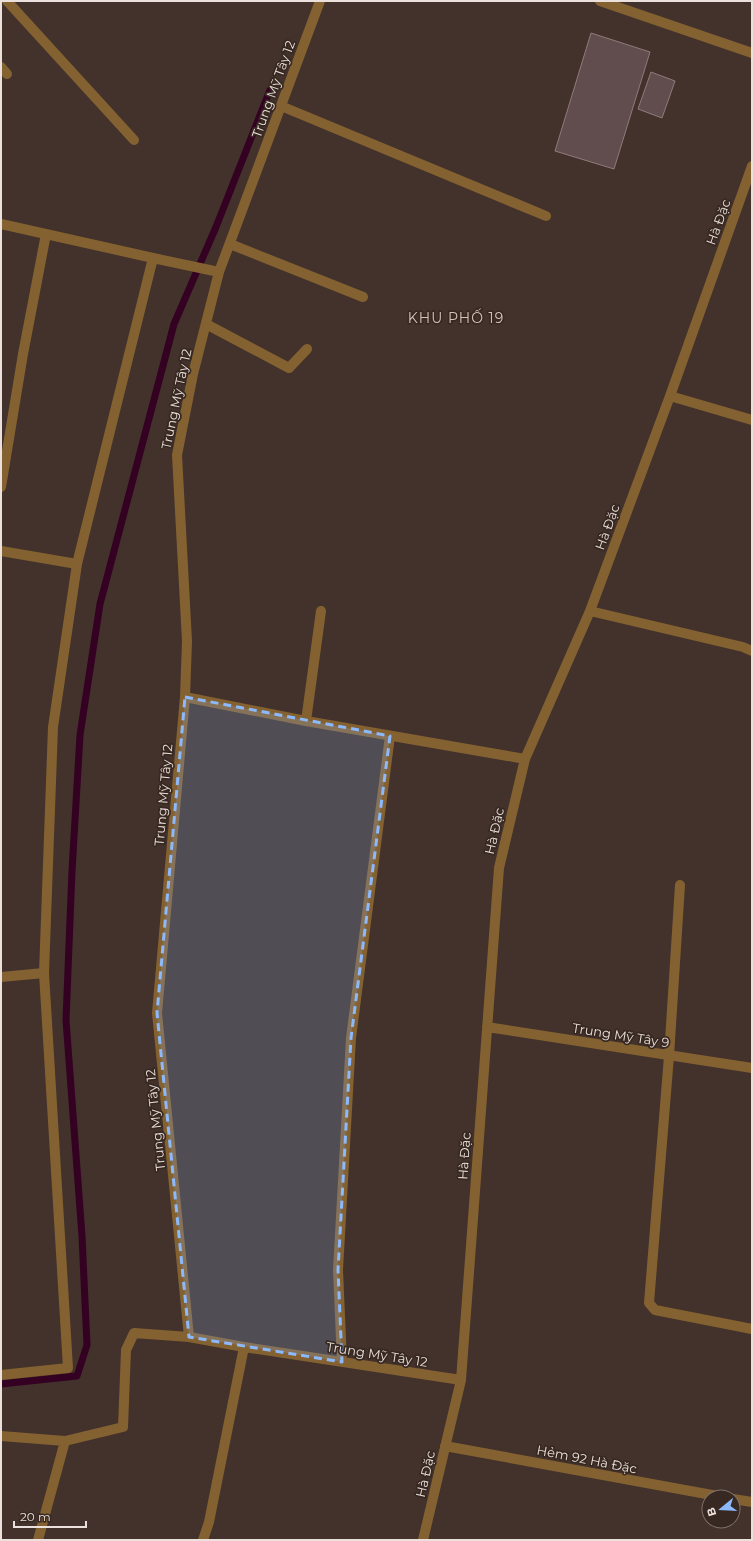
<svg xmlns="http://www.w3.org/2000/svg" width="753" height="1541" viewBox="0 0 753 1541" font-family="Montserrat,sans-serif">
  <rect width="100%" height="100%" fill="#42322b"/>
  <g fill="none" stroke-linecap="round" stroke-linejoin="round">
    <path stroke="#350123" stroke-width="7" d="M1,1384l76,-8 10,-31 -5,-109 -16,-216 6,-149 8,-136 20,-131 74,-280 42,-97 54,-137"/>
  </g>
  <path fill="#614d4e" stroke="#907b7c" d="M591,33l59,19 -36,117 -59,-18z
    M651,72l24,9 -13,37 -24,-9z"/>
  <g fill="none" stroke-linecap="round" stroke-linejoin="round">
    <path stroke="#846131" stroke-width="10" d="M7,1l127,139
      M1,67l6,7"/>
    <path stroke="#846131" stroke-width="10" d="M320,1l-101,271 -26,102 -16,81 10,186 -2,56 -28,316 32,324 55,10 217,33
      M600,1l152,52
      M281,106l265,110
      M1,224l152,34 66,14
      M230,244l133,53
      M206,324l83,44 18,-19
      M670,396l82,24
      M1,487l22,-133 23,-120
      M1,551l76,13 -24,163 -9,246 24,395 -67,7
      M77,564l76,-306
      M590,611l153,36 9,4
      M185,697l121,24 219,38
      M306,721l15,-110
      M680,885l-11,171 -20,247 6,7 97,19
      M1,977l43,-4
      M487,1027l265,41
      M342,1362l-4,-92 13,-232 39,-302
      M1,1436l64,5 58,-14 3,-77 8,-17 55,4
      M445,1446l278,51
      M733,1499l19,3
      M38,1540l27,-99
      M203,1540l6,-18 35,-175
      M423,1540l38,-160 38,-512 26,-109 65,-148 80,-215 82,-230"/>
  </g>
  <path fill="#8cb9fc" fill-opacity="0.2" stroke="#8cb9fc" stroke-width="3" stroke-dasharray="8 5" stroke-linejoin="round" d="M185,697l205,39 -39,302 -13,232 4,92 -153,-25 -32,-324z"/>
  <g text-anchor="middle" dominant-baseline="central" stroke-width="3.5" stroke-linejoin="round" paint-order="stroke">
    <g font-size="13" fill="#ebe0db" stroke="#372821">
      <text transform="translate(273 89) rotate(-70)">Trung Mỹ Tây 12</text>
      <text transform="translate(718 222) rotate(-70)">Hà Đặc</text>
      <text transform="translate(176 399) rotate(-78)">Trung Mỹ Tây 12</text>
      <text transform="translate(607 527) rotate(-70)">Hà Đặc</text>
      <text transform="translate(163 795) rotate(-85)">Trung Mỹ Tây 12</text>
      <text transform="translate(494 831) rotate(-77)">Hà Đặc</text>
      <text transform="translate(621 1035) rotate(9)">Trung Mỹ Tây 9</text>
      <text transform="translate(155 1120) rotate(-96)">Trung Mỹ Tây 12</text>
      <text transform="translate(464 1156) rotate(-86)">Hà Đặc</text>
      <text transform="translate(377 1354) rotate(9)">Trung Mỹ Tây 12</text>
      <text transform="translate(587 1459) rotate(11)">Hẻm 92 Hà Đặc</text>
      <text transform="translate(425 1474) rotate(-77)">Hà Đặc</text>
    </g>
    <g font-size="14" letter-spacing="1" fill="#d9c4bc" stroke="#372821">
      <text x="456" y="318">KHU PHỐ 19</text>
    </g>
  </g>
  <rect width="753" height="1541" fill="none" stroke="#ebe0db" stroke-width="4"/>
  <g transform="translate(721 1509) rotate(252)"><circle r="19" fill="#372821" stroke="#7f726b"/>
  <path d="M0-3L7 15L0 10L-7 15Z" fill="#8cb9fc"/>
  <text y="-6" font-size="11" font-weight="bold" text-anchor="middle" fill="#ebe0db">B</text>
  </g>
  <path d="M14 1521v6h72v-6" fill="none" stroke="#ebe0db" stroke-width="2"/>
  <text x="20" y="1521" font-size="12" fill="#ebe0db" stroke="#372821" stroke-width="3" paint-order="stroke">20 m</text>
</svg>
